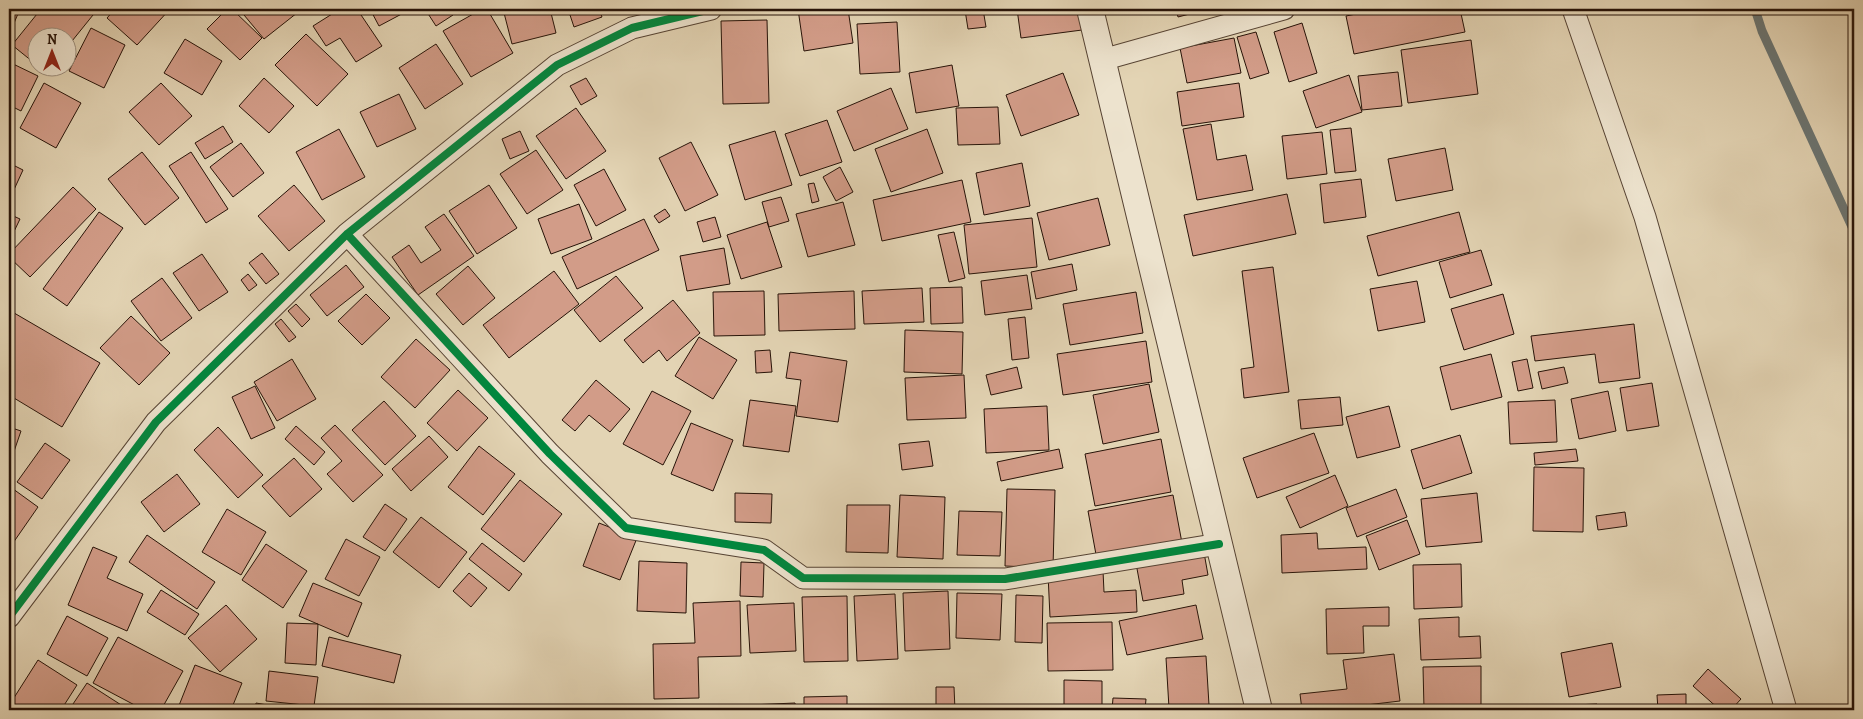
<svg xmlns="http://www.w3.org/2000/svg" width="1863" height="719" viewBox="0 0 1863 719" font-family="Alegreya,serif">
  <rect width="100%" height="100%" fill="#e3d4b4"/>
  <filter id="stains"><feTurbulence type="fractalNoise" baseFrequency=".004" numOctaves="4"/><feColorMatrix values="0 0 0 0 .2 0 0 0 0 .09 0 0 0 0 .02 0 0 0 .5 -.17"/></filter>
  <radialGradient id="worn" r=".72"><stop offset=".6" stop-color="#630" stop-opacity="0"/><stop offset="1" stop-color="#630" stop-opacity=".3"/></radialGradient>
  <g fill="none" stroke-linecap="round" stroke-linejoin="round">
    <path stroke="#6b7572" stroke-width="9" d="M1755,9l7,22 92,200"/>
  </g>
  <path fill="#d29c88" stroke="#271308" d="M9,9h11l-11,26z
    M41,9h44l8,6 -25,31v-8h-30v28l-26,-21z
    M115,9h55l-33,36 -30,-27z
    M227,9h5l30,29 -22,22 -33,-31z
    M239,9h63l-38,30z
    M340,9h17l25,37 -26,16 -16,-24 -14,8 -13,-20z
    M370,9h41l-32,17z
    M425,9h25l3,6 -17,11z
    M482,9h5l26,44 -42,24 -28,-46z
    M503,9h47l6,24 -44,11z
    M568,9h31l3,8 -28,10z
    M798,9h50l5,34 -49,8z
    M983,9l3,18 -18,2 -3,-19z
    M1017,9h62l3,21 -61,8z
    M1176,9h33l-31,8z
    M1381,9h79l5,23 -111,22 -8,-38z
    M767,20l2,83 -46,1 -2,-83z
    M897,22l3,50 -40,2 -3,-50z
    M1302,23l15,50 -28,9 -15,-50z
    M91,28l34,17 -21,43 -35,-17z
    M1256,32l13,41 -19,6 -13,-42z
    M306,34l42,40 -31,32 -42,-41z
    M1234,38l7,35 -54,10 -7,-35z
    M185,39l37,22 -20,34 -38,-22z
    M1471,40l7,54 -70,9 -7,-53z
    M436,44l27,40 -38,25 -26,-41z
    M9,62l29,14 -17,35 -12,-6z
    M952,65l7,41 -43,7 -7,-40z
    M1398,72l4,34 -40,4 -4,-34z
    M1063,73l16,42 -58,21 -15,-41z
    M1349,75l13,37 -46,16 -13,-37z
    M264,78l30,28 -25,27 -30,-27z
    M586,78l11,18 -16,9 -11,-19z
    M44,83l37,20 -25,45 -36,-20z
    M161,83l31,33 -33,29 -30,-33z
    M1239,83l5,34 -62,9 -5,-34z
    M891,88l17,41 -54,22 -17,-40z
    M399,94l17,35 -39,18 -17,-35z
    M998,107l2,37 -42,1 -2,-37z
    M576,108l30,43 -40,28 -30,-43z
    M827,120l15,42 -42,14 -15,-42z
    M1211,124l6,36 29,-5 7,35 -56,10 -14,-71z
    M223,126l10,16 -28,17 -10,-16z
    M1351,128l5,43 -21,2 -5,-43z
    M339,129l26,48 -43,23 -26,-48z
    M927,129l16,44 -52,19 -16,-43z
    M520,131l9,20 -19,8 -8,-20z
    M775,131l17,54 -47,15 -16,-55z
    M1322,132l5,42 -40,5 -5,-43z
    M691,142l27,53 -33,16 -26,-53z
    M241,143l23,30 -31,24 -23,-30z
    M1445,148l8,42 -57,11 -8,-42z
    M536,150l27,40 -36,24 -27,-40z
    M142,152l37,46 -34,27 -37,-46z
    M191,152l37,57 -22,14 -37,-57z
    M9,163l14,7 -11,24 -3,-2z
    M1022,163l8,43 -46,9 -8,-42z
    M840,167l13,25 -17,9 -13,-24z
    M604,169l22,41 -30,16 -22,-41z
    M1361,179l5,38 -42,6 -4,-39z
    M962,180l9,42 -89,19 -9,-41z
    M814,183l5,18 -7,2 -4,-19z
    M294,185l31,36 -36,30 -31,-35z
    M489,185l28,43 -40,26 -28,-43z
    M73,187l23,22 -66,68 -21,-20v-3z
    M1287,194l9,40 -103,22 -9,-41z
    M781,197l8,24 -20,6 -7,-25z
    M1098,198l12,47 -61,15 -12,-47z
    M843,202l12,43 -47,12 -12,-43z
    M579,204l13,35 -41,15 -13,-35z
    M665,209l5,7 -11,7 -5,-7z
    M99,212l24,16 -56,78 -24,-17z
    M1459,212l11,40 -92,24 -11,-40z
    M9,214l11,5 -11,23z
    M444,214l30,42 -56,39 -26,-38 17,-12 12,18 20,-13 -16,-23z
    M715,217l6,20 -18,5 -6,-20z
    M1032,218l5,49 -68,7 -5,-49z
    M644,219l15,31 -82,39 -15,-32z
    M767,222l15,45 -41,12 -14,-44z
    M954,232l11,46 -16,4 -11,-47z
    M724,248l6,36 -43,7 -7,-35z
    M1481,250l11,35 -42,13 -11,-36z
    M262,253l17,21 -13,10 -17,-21z
    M202,254l26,38 -29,19 -26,-38z
    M1072,264l5,26 -41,9 -5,-27z
    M346,265l18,22 -37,29 -17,-21z
    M468,266l27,32 -32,27 -27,-31z
    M1273,267l16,125 -45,6 -3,-29 13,-2 -12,-96z
    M554,271l25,33 -70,54 -26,-33z
    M248,274l9,11 -8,6 -8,-11z
    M1027,275l5,34 -47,6 -4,-34z
    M616,276l27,32 -43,34 -26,-32z
    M162,278l30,40 -31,23 -30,-40z
    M1417,281l8,41 -47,9 -8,-42z
    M962,287l1,36 -32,1 -1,-36z
    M922,288l2,34 -60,2 -2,-33z
    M764,291l1,44 -51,1 -1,-44z
    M854,291l1,38 -76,2 -1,-37z
    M1136,292l7,41 -73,12 -7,-41z
    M366,294l24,24 -28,27 -24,-24z
    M1503,294l11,40 -50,16 -13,-41z
    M673,300l27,33 -33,28 -8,-11 -16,13 -19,-23z
    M296,304l14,15 -8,8 -14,-16z
    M9,310l91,53 -38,64 -53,-32z
    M131,316l39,37 -31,32 -39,-37z
    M1025,317l4,41 -17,2 -4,-41z
    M281,319l15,18 -7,5 -14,-18z
    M1634,324l6,54 -41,5 -4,-29 -60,7 -4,-25z
    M905,330l58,2 -1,42 -58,-2z
    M699,337l38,23 -24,39 -38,-23z
    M416,339l34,31 -35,38 -34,-31z
    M1146,341l6,41 -89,13 -6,-41z
    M770,350l2,22 -16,1 -1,-22z
    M790,352l57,9 -9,61 -42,-6 5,-36 -15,-2z
    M1491,354l11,43 -51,13 -11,-43z
    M292,359l24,40 -39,22 -23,-39z
    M1527,359l6,29 -15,3 -6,-29z
    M1017,367l5,21 -31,7 -5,-20z
    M1564,367l4,16 -26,6 -4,-17z
    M964,375l2,43 -59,2 -2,-42z
    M596,380l34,29 -20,23 -21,-17 -14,16 -13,-11z
    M1652,383l7,43 -32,5 -7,-43z
    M1149,384l10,48 -56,12 -10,-49z
    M255,386l20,42 -24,11 -19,-42z
    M458,390l30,28 -31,33 -30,-28z
    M652,391l39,20 -28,54 -40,-21z
    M1608,391l8,40 -37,8 -8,-40z
    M1340,397l3,28 -42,4 -3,-29z
    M750,400l46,6 -7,46 -46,-6z
    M1555,400l2,42 -47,2 -2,-42z
    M384,401l32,35 -31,29 -33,-35z
    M1047,406l2,44 -63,3 -2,-44z
    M1389,406l11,41 -43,11 -11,-41z
    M691,423l42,17 -20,51 -42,-17z
    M335,425l48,50 -30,27 -26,-28 15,-13 -21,-23z
    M296,426l29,26 -11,13 -29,-26z
    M9,427l12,4 -12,35z
    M218,427l45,48 -25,23 -44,-48z
    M1314,433l15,40 -72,25 -14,-40z
    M1460,435l12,38 -49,16 -12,-39z
    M429,436l19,21 -37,34 -19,-22z
    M1161,439l10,53 -76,14 -10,-52z
    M929,441l4,25 -31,4 -3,-26z
    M45,443l25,17 -28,39 -25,-17z
    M479,446l36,28 -32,41 -35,-28z
    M1059,449l4,19 -62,13 -4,-19z
    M1576,449l2,12 -43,4 -1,-12z
    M294,458l28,31 -32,28 -28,-31z
    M1534,467l50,1 -1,64 -50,-1z
    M177,474l23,30 -36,28 -23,-30z
    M1335,475l13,31 -48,22 -14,-31z
    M520,480l42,34 -38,48 -43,-33z
    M9,486l29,21 -25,36 -4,-3z
    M1007,489l48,1 -2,78 -48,-2z
    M1396,489l11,28 -50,20 -11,-29z
    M735,493l37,1 -1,29 -36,-1z
    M1477,493l5,49 -56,5 -5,-48z
    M900,495l45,2 -2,62 -46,-2z
    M1173,495l9,48 -85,17 -9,-49z
    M385,504l22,15 -22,32 -22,-14z
    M847,505h43l-2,48 -42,-1z
    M227,509l39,23 -25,43 -39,-23z
    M959,511l43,1 -2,44 -43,-1z
    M1625,512l2,14 -29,4 -2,-14z
    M421,517l46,35 -28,36 -46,-36z
    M1407,520l13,34 -41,16 -13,-34z
    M599,523l38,15 -17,42 -37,-14z
    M1317,533l1,16 48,-2 1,22 -85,4 -1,-38z
    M147,535l68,47 -18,27 -68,-47z
    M346,539l34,18 -21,39 -34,-17z
    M482,543l40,31 -13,17 -40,-32z
    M266,544l41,27 -24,37 -41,-28z
    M93,547l24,10 -10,21 36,16 -16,37 -59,-26z
    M1203,547l5,28 -26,5 2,14 -41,7 -8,-43z
    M639,561l48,2 -1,50 -49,-2z
    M741,562l23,1 -1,34 -23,-1z
    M1461,564l1,43 -48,2 -1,-44z
    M1103,571l1,21 32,-2 1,22 -87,5 -2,-43z
    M469,573l18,15 -16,19 -18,-16z
    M313,583l49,20 -14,34 -49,-21z
    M161,590l38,24 -14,21 -38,-23z
    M948,591l2,58 -45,2 -2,-58z
    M957,593l45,1 -2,46 -44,-2z
    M895,594l3,65 -41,2 -3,-65z
    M1016,595l27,1 -1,47 -27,-1z
    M847,596l1,65 -44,1 -2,-65z
    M740,601l1,55 -43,1 1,41 -45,1 -1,-55 42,-1 -2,-40z
    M794,603l2,48 -46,2 -3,-48z
    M226,605l31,34 -37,33 -32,-34z
    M1196,605l7,34 -76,16 -8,-34z
    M1389,607v19h-26l1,27 -37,1 -1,-45z
    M67,616l41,22 -21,38 -40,-22z
    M1459,617v20l21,-1 1,22 -60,2 -2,-41z
    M1112,622l1,48 -65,1 -1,-48z
    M287,623l31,1 -2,41 -31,-2z
    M118,637l65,34 -22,39h-17l-51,-27z
    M329,637l72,18 -7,28 -72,-17z
    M1612,643l9,44 -52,10 -8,-44z
    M1394,654l6,47 -77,9h-21l-2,-16 47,-5 -4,-29z
    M1206,656l3,49 -40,3 -3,-50z
    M38,660l39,25 -16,25h-40l-11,-6z
    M195,665l47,18 -11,27h-47l-6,-2z
    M1481,666v41l-57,2 -1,-42z
    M1708,669l33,30 -10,11h-11l-27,-24z
    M269,671l49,6 -4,29 -48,-5z
    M1064,680l38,1v29h-38z
    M87,683l42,27h-60z
    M936,687h18l1,23h-19z
    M1686,694v16h-28l-1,-15z
    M847,696v14h-43v-13z
    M1113,698l33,1 -1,11h-33z
    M256,703l28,5v2h-29z
    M795,703l1,7h-46v-5z
    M1597,704v6h-23v-5z
    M1400,708v2h-43z"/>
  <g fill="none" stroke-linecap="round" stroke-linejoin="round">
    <g stroke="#564333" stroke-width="23">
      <path id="minor" d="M1573,9l72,208 141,493
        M1102,60l182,-51
        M347,234l203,220 76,74 138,22 39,28 202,1 214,-35
        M9,617l147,-195 191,-188 210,-169 75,-37 79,-19"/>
    </g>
    <g stroke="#564333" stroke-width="28">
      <path id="tertiary" d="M1090,9l169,701"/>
    </g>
    <use href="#minor" stroke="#ede3ce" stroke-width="21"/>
    <use href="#tertiary" stroke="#ede3ce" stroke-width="26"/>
    <g stroke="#ede3ce" stroke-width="11">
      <path id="cycleway" d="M347,234l203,220 76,74 138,22 39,28 202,1 214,-35
        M9,617l147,-195 191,-188 210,-169 75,-37 79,-19"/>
    </g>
    <use href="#cycleway" stroke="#00873e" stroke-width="8"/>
  </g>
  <rect width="1863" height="719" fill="none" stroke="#e3d4b4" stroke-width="30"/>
  <rect x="10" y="10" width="1843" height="699" fill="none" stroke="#271308" stroke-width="2.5"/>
  <rect x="15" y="15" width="1833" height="689" fill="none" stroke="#271308"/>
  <g transform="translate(52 52)"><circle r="24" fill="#ede3ce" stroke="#9e907f"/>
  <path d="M0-4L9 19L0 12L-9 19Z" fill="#8f2418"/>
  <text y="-8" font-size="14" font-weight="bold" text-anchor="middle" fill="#271308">N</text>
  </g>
  <rect width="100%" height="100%" filter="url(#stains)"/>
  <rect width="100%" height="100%" fill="url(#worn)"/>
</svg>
